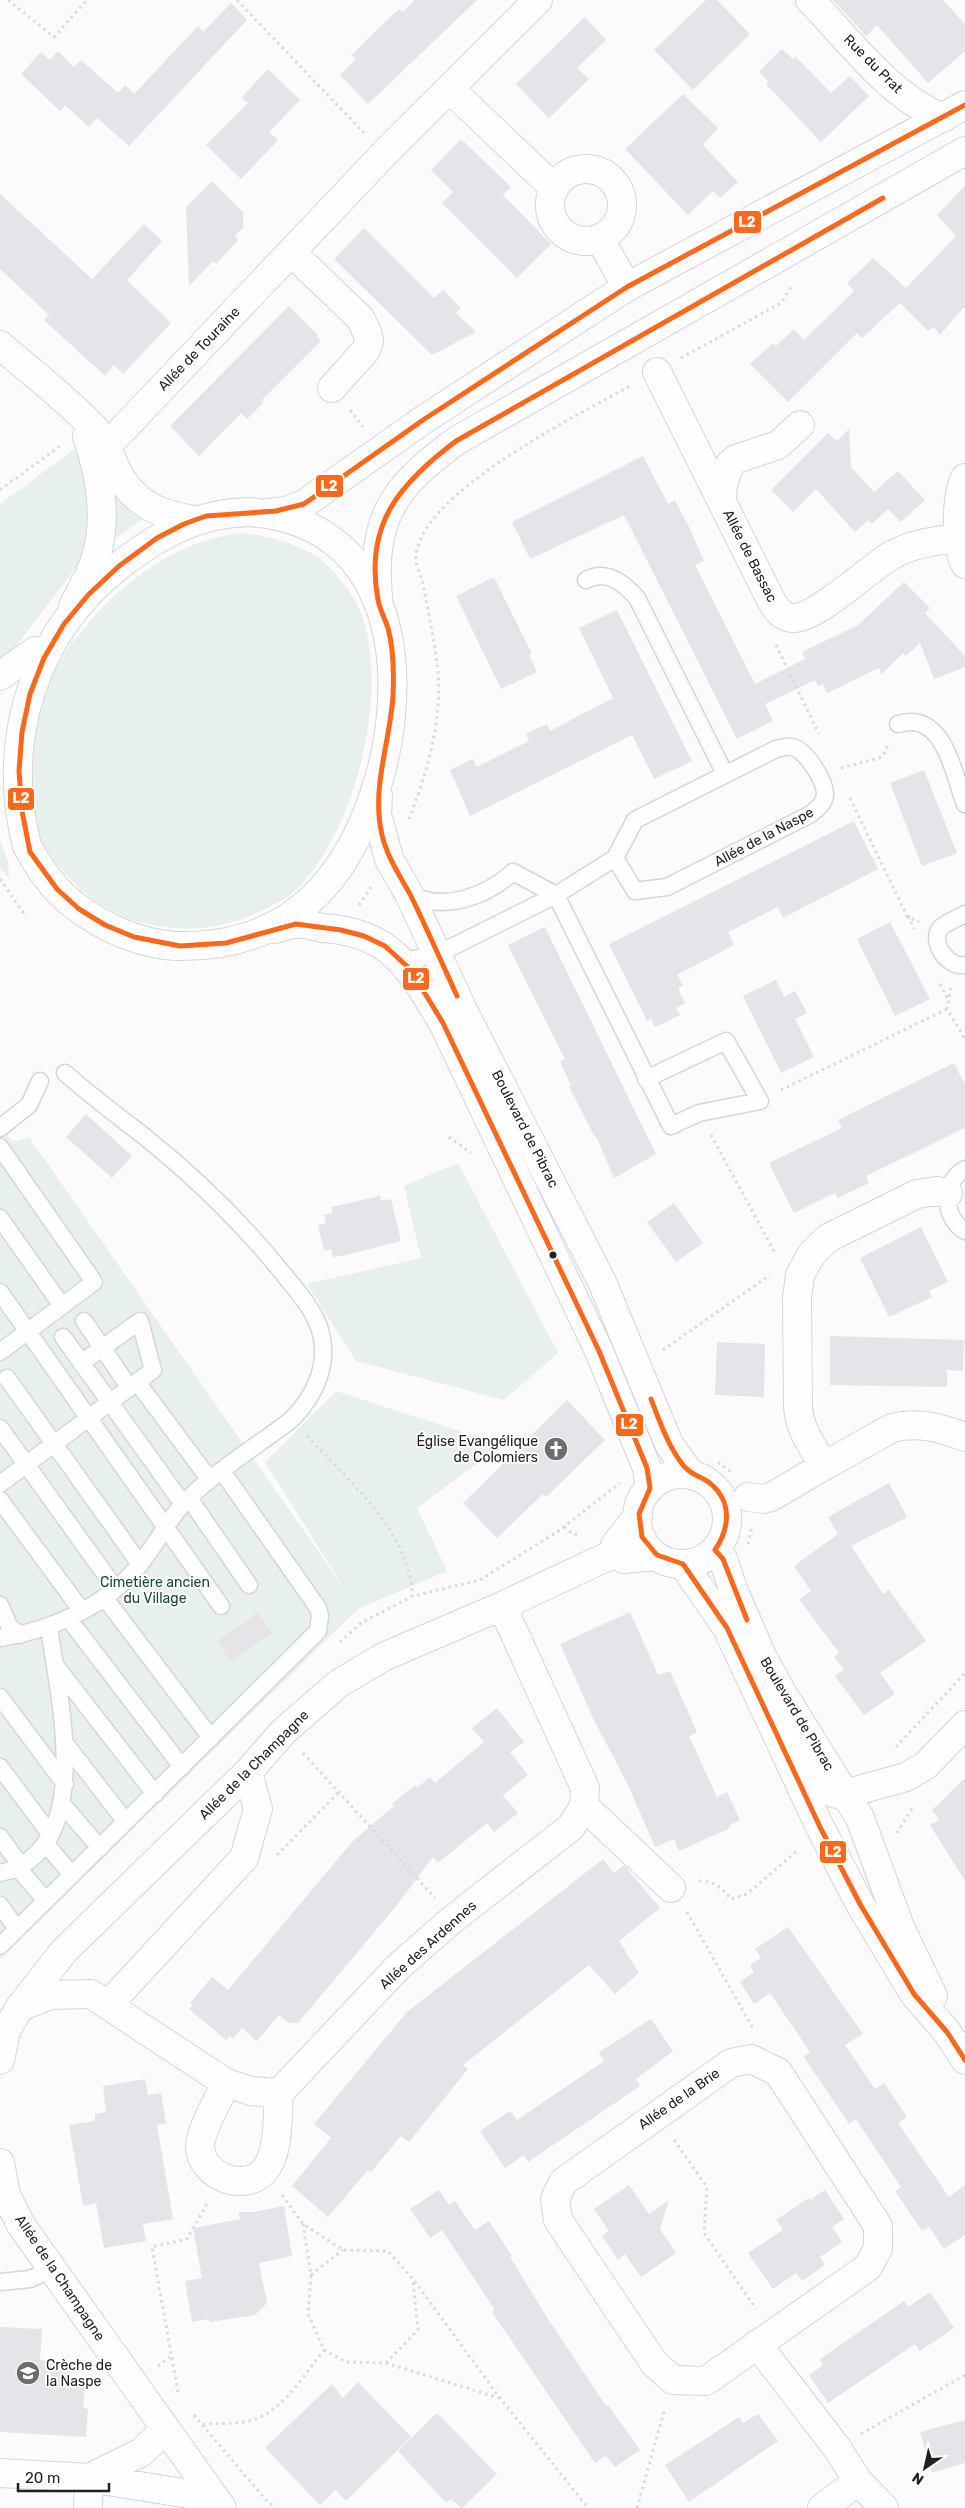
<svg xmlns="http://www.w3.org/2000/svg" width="965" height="2508" viewBox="0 0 965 2508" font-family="Rubik,sans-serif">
  <rect width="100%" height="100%" fill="#fcfafd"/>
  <path fill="#e7f0ea" d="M81,444l8,18 -1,78 -7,21 -67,88 -14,12v-157z
    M119,490l26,27 -30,22 -4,-47z
    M244,533c27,4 55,10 77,27 17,14 34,36 41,56 28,77 -8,224 -71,278 -5,5 -13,8 -20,12 -36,19 -66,26 -106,21 -50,-7 -82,-29 -112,-68 -11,-14 -22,-34 -26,-52 -3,-17 1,-40 2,-58 0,-11 -2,-25 1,-36 3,-10 11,-21 17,-30 39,-72 113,-143 197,-150z
    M0,839l8,23 1,16 -9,-10z
    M0,1124l11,16 7,1 11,-4 319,457 -83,-132 71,-71 166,54 -85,63 30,63 -89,38 -358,350z
    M458,1163l100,190 -54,47 -148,-39 -49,-77 114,-26 -17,-72z"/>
  <path fill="#e6e3e9" d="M414,0h63l-109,104 -28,-29 16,-16 -5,-4 48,-46 4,3z
    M706,0h11l33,34 -57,56 -39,-40z
    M833,0h110l22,24v27l-37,32 -51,-58 -11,11z
    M231,3l16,17 -118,126 -32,-28 -8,9 -24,-22 -5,6 -39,-37 20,-22 9,8 8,-9 16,16 7,-7 37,33 7,-8 9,9 64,-68 5,6z
    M585,17l21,23 -29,28 12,11 -40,39 -33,-34z
    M782,49l11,10 2,-3 36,37 19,-17 19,20 -48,46 -55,-58 2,-2 -9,-11z
    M268,69l32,31 -31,32 9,8 -37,39 -35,-34 42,-42 -7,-5z
    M683,94l35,34 -15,17 35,37 -18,16 -7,-7 -25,24 -63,-66z
    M461,139l50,48 -8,8 48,49 -34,34 -75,-75 11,-11 -22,-22z
    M212,181l31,31v16l-8,8 3,4 -22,24 -3,-3 -24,25 -3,-79z
    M965,186v120l-25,29 -6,-8 -6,4 -28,-28 -38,35 -5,-5 -69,69 -38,-38 23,-21 3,3 18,-17 10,11 50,-49 -7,-8 26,-25 33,30 50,-52 -19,-21z
    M0,194l92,85 52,-55 18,17 -35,39 44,43 -48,51 -9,-9 -9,11 -61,-56 5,-5 -49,-46z
    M364,228l70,70 9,-8 18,18 -5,5 20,19 -44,23 -98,-96z
    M289,306l29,29 -1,2 4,4 -59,59 2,2 -17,17 -6,-6 -42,43 -29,-30z
    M849,429l2,38 23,25 24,-21 27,29 -24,22 -13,-13 -16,15 -4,-4 -13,12 -39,-43 -23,23 -22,-22 57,-57 9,8z
    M643,456l25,48 7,-4 14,27 15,34 -9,4 60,119 50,-25 -3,-7 56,-27 46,-43 26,26 -5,5 40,43v11l-31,12 -14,-36 -14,13 -3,-3 -22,22 -2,-7 -52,25 -4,-9 -5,2 -3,-6 -50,24 8,17 -36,18 -113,-224 -94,44 -18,-37z
    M494,577l38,77 -3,1 8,17 -36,17 -45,-93z
    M617,610l75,151 -38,18 -22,-44 -162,81 -20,-46 23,-11 4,8 52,-26 -3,-7 21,-10 3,7 63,-33 -34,-70z
    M924,770l33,83 -35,13 -32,-83z
    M854,821l24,48 -95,49 -5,-11 -50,25 6,13 -57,30 6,11 -5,2 7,15 -9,5 4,7 -25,12 -4,-8 -4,2 -38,-77z
    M890,922l40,77 -35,17 -38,-77z
    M545,927l111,227 -42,24 -18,-42 -1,1 -26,-50 2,-1 -11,-25 5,-2 -57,-114z
    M776,980l8,17 11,-6 12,22 -12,6 19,38 -33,16 -38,-77z
    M954,1063l11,22v43l-99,48 3,7 -31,15 -3,-5 -41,20 -25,-50 73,-35 -4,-8z
    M86,1114l46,42 -20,22 -46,-41z
    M380,1196l1,5 10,-2 10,42 -59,15 -9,1 -2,-8 -7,2 -6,-26 8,-2 -2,-8 9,-2 -2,-6z
    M674,1203l29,40 -27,19 -29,-40z
    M921,1227l27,55 -19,9 3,6 -43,20 -29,-59z
    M830,1336l134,4 -1,31 -16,-1v17l-117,-2z
    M717,1342l48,2 -1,53 -49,-2z
    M567,1400l38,40 -59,57 -3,-3 -46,44 -34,-35z
    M889,1483l18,34 -56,29 32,48 6,-4 37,51 -46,32 15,21 -31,21 -29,-39 9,-7 -10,-12 5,-4 -40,-54 12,-8 -17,-25 44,-32 -10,-17z
    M630,1612l28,63 12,-4 27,61 -8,4 28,61 10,-5 13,28 -11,6 1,2 -51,23 -5,-12 -19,8 -28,-64 -33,-63 -34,-76z
    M258,1613l14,20 -41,29 -14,-21z
    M497,1708l27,34 -14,10 18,23 -25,20 15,18 -24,19 -7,-9 -49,40 -5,-6 -36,48 -99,118h-9l-10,-8 -22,26 -15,-13 -9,11 -3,-3 -4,4 -37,-31 4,-4 -3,-2 22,-26 16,13 124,-148 42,-36 -2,-2 23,-19 2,3 13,-11 5,6 49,-41 -12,-14z
    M965,1778v103l-35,-56 9,-5 -7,-10z
    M603,1859l11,14 10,-8 36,43 -41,33 20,32 -24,21 -26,-29 -126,100 5,4 -59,73 -8,-6 -30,36 -3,-2 -40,47 -36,-31 39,-48 -17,-14 93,-112z
    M788,1927l75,107 -18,11 30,44 9,-6 23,34 -9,6 51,74 16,-12v50l-21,14 -15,-22 -7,4 -27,-40 6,-4 -45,-68 -7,5 -45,-67 6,-5 -40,-59 -16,11 -14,-22 14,-10 -4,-7 11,-7 -6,-9z
    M651,2019l22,32 -37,28 4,7 -112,76 -4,-7 -19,13 -25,-37 30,-20 7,9 87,-59 -5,-9z
    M145,2079l3,16 13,-2 5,30 -9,2 16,94 -30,5 3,17 -42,7 -8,-45 -13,3 -14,-81 26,-4v-7l11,-2 -3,-26z
    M629,2185l20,29 20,-14 -9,29 16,24 -35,24 -16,-23 -7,6 -16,-24 7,-5 -15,-22z
    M439,2190l10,15 6,-4 20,29 14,-9 23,35 -2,1 38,62 58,87 2,-1 32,45 -25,17 -9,-11 -11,7 -103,-151 3,-2 -53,-80 -12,8 -20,-29z
    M825,2190l19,29 -12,8 10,15 -22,15 5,8 -23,16 -6,-8 -23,16 -25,-36 35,-23 -7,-10 33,-22 1,2z
    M284,2206l8,50 -33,7 8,40 -12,12 -46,7v-3l-17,3 -7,-41 17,-3 -9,-50 47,-9 -2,-7h16z
    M930,2292l24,36 -34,23 -5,-7 -87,59 -19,-28 14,-10 -3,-6 84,-58 4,6z
    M0,2327l42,2 -2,31 30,4 -1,22 16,1 -2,21 5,1 -2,28 -86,-5z
    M358,2382l53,55 -65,64 -10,-11 -16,15 -55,-57 67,-64 11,14z
    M437,2413l60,61 -35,34 -11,-9 -5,4 -48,-52z
    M758,2414l20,27 -89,61 -24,-37 74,-48 4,6z
    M965,2420v43l-33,10 -12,-41z"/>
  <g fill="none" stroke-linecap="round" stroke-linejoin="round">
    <g stroke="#d6d5d7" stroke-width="19">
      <path id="lane" d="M586,580c20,-11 37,2 51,18l88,176
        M898,724c46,-14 55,49 67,80
        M409,894c35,18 76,3 104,-22l43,23 115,231 28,-13 61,-12 -34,-60 -80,38
        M965,914c-7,4 -24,10 -27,18 -5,15 12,36 27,33
        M403,961l35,-7 118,-59 59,-37 20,-38 141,-71c5,-1 10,-3 16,-2 13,2 33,33 33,47 0,10 -9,16 -16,21l-142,72 -32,4 -20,-33
        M0,1128l29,-23 11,-24
        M0,1147l94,135 -94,70
        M965,1169c-24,13 -22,49 0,62
        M0,1218l62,88
        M0,1292l221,314
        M84,1321l45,66
        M63,1337l120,167
        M81,1363l59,-42 13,49 -16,12
        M7,1378l133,186
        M0,1428l115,160
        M0,1484l137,-102 73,98
        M189,1498l60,87
        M0,1500l82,111
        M104,1597l107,141
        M0,1605l9,21 11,9
        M68,1618l114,149
        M0,1638c53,-8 107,-32 141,-75 18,-23 31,-51 53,-70 29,-27 66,-49 97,-73 24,-24 39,-56 29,-90 -6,-20 -22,-38 -35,-54 -40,-50 -89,-98 -140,-139 -27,-21 -54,-41 -80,-64
        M55,1665l100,129
        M0,1697l65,87
        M64,1742l62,80
        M0,1767l50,67
        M62,1804l38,44
        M0,1837l21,29
        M45,1843l27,32
        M18,1868l28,33
        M0,1873c98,-21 58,-178 49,-246
        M0,1905l17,24
        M0,1946l318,-315 2,-15 -2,-8 -96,-137
        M0,2282l30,-3 22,-10"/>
    </g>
    <g stroke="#d6d5d7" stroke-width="30">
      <path id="street" d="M810,0c40,41 79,96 133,118
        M450,89l104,99
        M550 205a36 36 0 1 1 72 0a36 36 0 1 1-72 0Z
        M600,239l27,48
        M291,252l69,66 7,14 2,9 -3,9 -34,38
        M0,345c30,26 63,51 91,80 15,15 19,32 28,50 17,30 42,40 75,45
        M657,372l115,230c5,8 10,15 20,16 24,2 77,-50 100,-63 20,-11 44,-15 66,-16
        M107,446l277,-292 154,-154
        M965,478c-10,21 -9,66 0,86
        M722,501l1,-17 7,-20 6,-5 42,-14 22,-20
        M73,606c9,-17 19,-34 24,-52 10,-38 3,-81 -10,-117
        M948,1193l-11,-2 -20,3 -89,44 -17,17 -11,20 -3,23 1,108c1,23 14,40 26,60l68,-38c27,-7 48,0 73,9
        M748,1497l15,2 8,-2 53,-31
        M615,1553v-8l23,-29
        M615,1553l9,6 32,-3
        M792,1741l28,44 10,7 11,3 65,-18 20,-12 39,-40
        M584,1806l87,82
        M108,2005l136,-147 14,-49 -10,-37
        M20,2007l30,-12 41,-1 135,89 25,8 28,2 120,-127 54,-47 118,-92 13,-21 1,-18 -83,-182
        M751,2059l27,13 100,154v22l-10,19 -162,114 -33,-1 -19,-17 -96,-143 -3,-21 8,-17 168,-119z
        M0,2060l6,-29 14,-24 44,-56 184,-179 35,-40 55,-48 45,-27 119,-51 113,-53
        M226,2083c-7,16 -26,47 -26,64 1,29 44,46 64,24 16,-18 13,-55 15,-78
        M0,2163l6,32 15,30 201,283
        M757,2344l80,104 21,33 26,27
        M0,2473l89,5 126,20
        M89,2478l53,-26 23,-23
        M88,2508l1,-30
        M822,2508l36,-27"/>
    </g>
    <g stroke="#d6d5d7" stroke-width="30">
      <path id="secondary" d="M248,512c139,9 162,144 134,256 -15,56 -40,112 -89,146 -34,24 -75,33 -117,32 -36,-2 -72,-18 -101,-40 -21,-16 -35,-36 -48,-60 -27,-106 7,-214 93,-281 39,-30 77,-52 128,-53z
        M268,513l19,-2 17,-7 119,-84 204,-133 338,-182
        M378,597c-7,-80 16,-110 78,-156l509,-290
        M0,676l35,-25
        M378,796l-1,18 12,45 20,35 55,118 138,270 67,162 22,31
        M275,929c7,-2 15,-5 22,-5 9,-1 18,3 27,4 69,5 86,41 119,95l156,328 48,117 3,20
        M637 1519a45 45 0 1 1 90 0a45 45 0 1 1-90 0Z
        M715,1550l8,9 10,30 29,67 19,35 79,127 40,109 33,69
        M683,1564l44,64 93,199 40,77 54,90 33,38 18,28"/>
    </g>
    <path stroke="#dadada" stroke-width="3" stroke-dasharray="2.5 4" stroke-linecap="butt" d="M8,0l46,37 33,-37
      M237,0l127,133
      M681,358l100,-55 12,-19
      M350,410l13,17
      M0,490l60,-44
      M776,645l43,89
      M841,768l41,-11 6,-12
      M850,798l57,118 12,6
      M409,819c18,-46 33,-97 29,-147 -3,-30 -10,-60 -15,-89 -2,-7 -6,-15 -7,-22 -4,-65 166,-148 216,-176
      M0,879l26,38
      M359,905l12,-18
      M908,916l6,13
      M940,984l9,18
      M951,988l-4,21 18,30
      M781,1090l166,-81
      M711,1135l65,120
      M449,1137l22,16
      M663,1350l107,-75
      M307,1436c44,48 100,91 106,160
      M718,1462l15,11
      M564,1527l9,7 8,1
      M748,1544l4,-18
      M340,1642l21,-19 52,-27 67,-16 77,-48 63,-49
      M896,1747l69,-74
      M303,1753l132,145
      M897,1833l16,-26
      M277,1855l62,-63
      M699,1881c15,0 23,7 32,18l16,-5 51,-44
      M687,1912l67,118
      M674,2140l33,47 -3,46 52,76
      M282,2195l21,29 40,26 45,1 25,28 87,119 88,110
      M303,2224l8,51 -3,39 16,36 22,12 40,1 113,35
      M311,2275l32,-25
      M386,2363l32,-33 -5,-48
      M158,2366l12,-9
      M178,2392l-26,-145 35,-8 21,-37
      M194,2415l71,84 11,9
      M203,2424c17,-1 41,1 57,-7 27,-12 46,-45 64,-67
      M861,2434l104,-59
      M637,2508l28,-100"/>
    <use href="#lane" stroke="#fffeff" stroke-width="16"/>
    <use href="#street" stroke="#fffeff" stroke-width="28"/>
    <use href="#secondary" stroke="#fffeff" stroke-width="28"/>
    <g stroke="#fff" stroke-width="9">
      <path id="bus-1" d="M965,105l-338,182 -204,133 -119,84 -28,7 -70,5 -22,8 -27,14 -38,28 -30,28 -25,30 -20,34 -14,36 -8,38 -3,39 3,40 8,41 27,37 22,20 26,16 29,12 46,9 46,-3 70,-19 45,6 23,6 21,10 25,23 33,54 156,328 48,117 3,20 -11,26 3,23 15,18 26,9 44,64 93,199 40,77 54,90 33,38 18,28
        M457,996c-15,-33 -30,-67 -46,-100 -11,-20 -24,-39 -29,-61 -11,-47 8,-92 11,-139 1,-22 1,-46 -5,-68 -3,-9 -8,-18 -10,-28 -14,-77 22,-116 78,-159l427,-243
        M651,1399c9,23 17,47 32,66 8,11 19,11 28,19 22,19 18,45 4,66l8,9 24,61"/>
    </g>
    <use href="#bus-1" stroke="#ff671b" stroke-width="5"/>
  </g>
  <defs>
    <g id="church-disc" transform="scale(1.25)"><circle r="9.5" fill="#6e6c6e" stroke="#fff"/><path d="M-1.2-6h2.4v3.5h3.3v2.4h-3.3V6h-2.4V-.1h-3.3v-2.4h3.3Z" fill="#fff"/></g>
    <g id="school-disc" transform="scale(1.25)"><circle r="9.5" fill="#6e6c6e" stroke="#fff"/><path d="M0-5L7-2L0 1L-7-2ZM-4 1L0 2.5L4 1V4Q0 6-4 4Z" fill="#fff"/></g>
  </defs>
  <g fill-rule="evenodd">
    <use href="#church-disc" x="556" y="1449"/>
    <use href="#school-disc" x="28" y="2373"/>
  </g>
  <circle fill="#211f21" stroke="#fff" stroke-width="2" cx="553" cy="1255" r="4.5"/>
  <g text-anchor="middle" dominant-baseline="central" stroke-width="4" stroke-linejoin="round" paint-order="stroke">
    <g font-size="14" fill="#211f21" stroke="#fff">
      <text transform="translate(873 64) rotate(45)">Rue du Prat</text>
      <text transform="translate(199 349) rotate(-46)">Allée de Touraine</text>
      <text transform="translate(750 556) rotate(63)">Allée de Bassac</text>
      <text transform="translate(764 837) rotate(-28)">Allée de la Naspe</text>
      <text transform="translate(525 1129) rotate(63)">Boulevard de Pibrac</text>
      <text transform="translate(797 1714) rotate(59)">Boulevard de Pibrac</text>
      <text transform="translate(254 1765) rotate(-45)">Allée de la Champagne</text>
      <text transform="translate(428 1945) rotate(-42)">Allée des Ardennes</text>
      <text transform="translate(679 2099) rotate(-35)">Allée de la Brie</text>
      <text transform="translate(60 2278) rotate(56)">Allée de la Champagne</text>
    </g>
    <g font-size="14" fill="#211f21" stroke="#fff" text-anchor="end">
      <text x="538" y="1441">Église Evangélique<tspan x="538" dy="16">de Colomiers</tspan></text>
      <text x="46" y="2365" text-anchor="start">Crèche de<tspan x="46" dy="16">la Naspe</tspan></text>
    </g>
    <g font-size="14" fill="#174a30" stroke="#fff">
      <text x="155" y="1582">Cimetière ancien<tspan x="155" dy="16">du Village</tspan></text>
    </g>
  </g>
  <g stroke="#fff" stroke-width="2">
    <rect x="733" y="210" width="29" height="24" rx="5" fill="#ff671b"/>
    <rect x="315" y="474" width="29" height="24" rx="5" fill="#ff671b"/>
    <rect x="7" y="787" width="28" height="24" rx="5" fill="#ff671b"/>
    <rect x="402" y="967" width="28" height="24" rx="5" fill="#ff671b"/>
    <rect x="615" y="1413" width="29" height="24" rx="5" fill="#ff671b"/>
    <rect x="819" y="1840" width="28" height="24" rx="5" fill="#ff671b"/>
  </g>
  <g font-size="14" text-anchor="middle" font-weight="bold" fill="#fff">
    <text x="747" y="227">L2</text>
    <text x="329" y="491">L2</text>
    <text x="21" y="803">L2</text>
    <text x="416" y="983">L2</text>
    <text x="629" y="1429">L2</text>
    <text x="833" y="1857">L2</text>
  </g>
  <g transform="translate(925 2468) rotate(214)" stroke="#ffffff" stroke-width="4" paint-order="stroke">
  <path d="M0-4L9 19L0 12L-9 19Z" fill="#211f21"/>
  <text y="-8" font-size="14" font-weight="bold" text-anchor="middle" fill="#211f21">N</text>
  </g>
  <path d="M18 2483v8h91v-8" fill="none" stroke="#211f21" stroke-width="2.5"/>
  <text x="25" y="2483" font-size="15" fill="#211f21" stroke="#ffffff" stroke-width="4" paint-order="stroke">20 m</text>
</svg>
